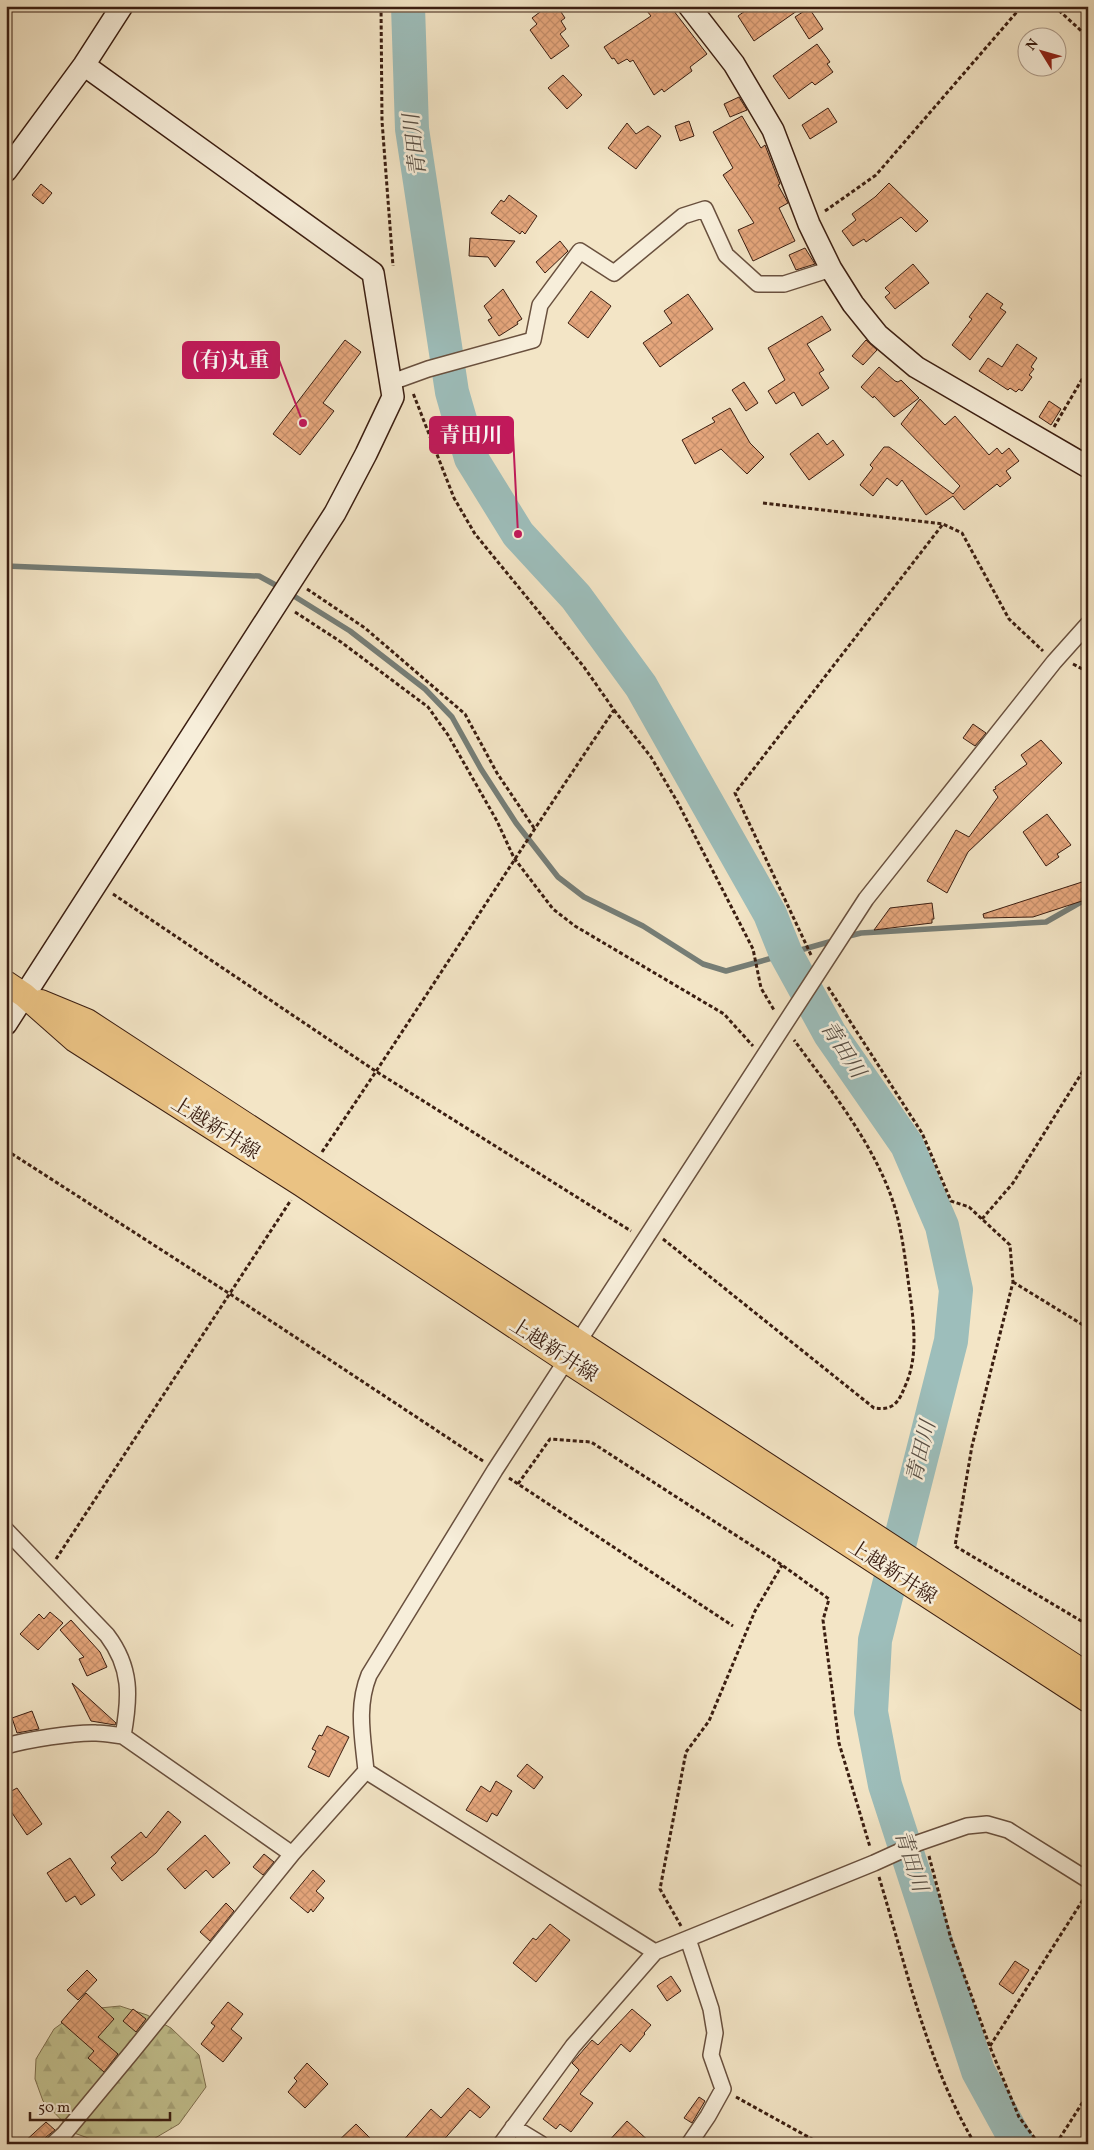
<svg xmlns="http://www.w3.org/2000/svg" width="1094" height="2150" viewBox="0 0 1094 2150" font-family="Vollkorn,'Noto Serif JP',serif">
  <defs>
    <pattern id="forest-firs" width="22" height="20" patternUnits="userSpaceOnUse" patternTransform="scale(1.25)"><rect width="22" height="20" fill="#c3c290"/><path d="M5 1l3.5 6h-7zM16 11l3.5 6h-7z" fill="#a8a67b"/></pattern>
    <pattern id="building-cross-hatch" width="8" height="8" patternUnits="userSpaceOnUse" patternTransform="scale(1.25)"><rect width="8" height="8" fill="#e5a67c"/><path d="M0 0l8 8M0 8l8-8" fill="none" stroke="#c58e6a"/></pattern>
  </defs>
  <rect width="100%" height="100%" fill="#f3e5c6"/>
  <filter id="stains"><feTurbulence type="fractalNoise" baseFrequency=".004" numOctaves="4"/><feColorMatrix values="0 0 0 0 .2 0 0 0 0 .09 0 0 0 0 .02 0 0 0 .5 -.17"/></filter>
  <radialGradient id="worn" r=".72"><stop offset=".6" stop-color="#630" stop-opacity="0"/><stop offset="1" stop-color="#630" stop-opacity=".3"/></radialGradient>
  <path fill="url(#forest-firs)" stroke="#7f7050" d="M120,2006l27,9 24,13 28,27 7,32 -27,37 -34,20h-40l-31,-11 -31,-32 -8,-22 1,-20 18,-30 26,-19z"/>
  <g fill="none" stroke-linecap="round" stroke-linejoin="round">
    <path stroke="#767e77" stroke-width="5.5" d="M6,566l253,10 22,12
      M289,593l61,38 75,58 27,28 29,52 35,54 42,54 26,20 59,29 60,38 23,7 110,-31
      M845,937l16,-4 185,-11 42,-24"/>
    <path stroke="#9dbebb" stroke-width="34" d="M408,6l4,123 40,263 19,66 47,76 58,63 65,89 129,228 16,40 44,80 77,111 35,81 14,64 -5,51 -76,299 -4,72 14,73 93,286 40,73"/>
  </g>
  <path fill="url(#building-cross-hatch)" stroke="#3b1e11" d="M548,6h9l8,12 -4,3 5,8 -6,5 9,12 -18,13 -21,-29 7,-6 -5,-6z
    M643,6h27l37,48 -17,13 2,4 -28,21 -2,-3 -8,6 -21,-35 -3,2 -3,-3 -9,5 -4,-6 -2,1 -8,-12 47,-31z
    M752,6h52l-50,35 -16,-25z
    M809,8l14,21 -14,10 -14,-22z
    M817,44l13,18 -3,2 6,8 -18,13 -3,-3 -23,17 -16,-23z
    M563,75l19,20 -15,14 -19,-21z
    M739,97l8,13 -17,7 -6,-13z
    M828,108l9,14 -27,17 -8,-14z
    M742,116l19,32 4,-3 15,39 -2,1 10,18 -9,5 16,33 -42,20 -15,-31 16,-7 -31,-48 10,-7 -20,-36z
    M689,121l5,15 -14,5 -5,-15z
    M627,123l9,11 12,-8 13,10 -25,33 -28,-21z
    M889,183l39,38 -12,11 -15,-15 -35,25 -2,-3 -11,7 -11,-15 14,-11 -4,-6 23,-17z
    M41,184l11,9 -9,11 -11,-9z
    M509,195l28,21 -12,18 -3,-3 -2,3 -29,-21 10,-13 3,2z
    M470,238l45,3 -20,26 -7,-10 -19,-1z
    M560,241l8,10 -23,22 -9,-11z
    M805,248l10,16 -19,6 -7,-15z
    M913,264l16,19 -34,26 -10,-12 5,-4 -5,-5z
    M503,289l19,30 -5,3 1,2 -19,12 -11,-16 4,-2 -8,-12z
    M591,291l20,15 -23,32 -20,-15z
    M987,293l16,11 -3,4 6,4 -36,48 -18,-15 20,-26 -3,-2z
    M688,294l25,35 -53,38 -17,-24 29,-20 -8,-12z
    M822,316l9,14 -24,14 17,26 -5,3 10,15 -27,18 -8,-14 -18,12 -8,-13 17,-11 -17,-32z
    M345,340l16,12 -38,51 11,8 -34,44 -27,-21z
    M866,340l11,10 -14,15 -11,-9z
    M1017,344l20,14 -6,9 3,2 -5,6 3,2 -10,14 -3,-2 -3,3 -6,-4 -2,2 -29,-19 9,-13 14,9z
    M879,367l16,14 3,1 3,-2 18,18 -25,19 -20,-21 -1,2 -12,-11z
    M744,382l14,21 -12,8 -14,-21z
    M920,399l25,26 10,-9 34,39 8,-7 5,6 7,-6 10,13 -13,10 5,7 -11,9 -3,-3 -33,26 -11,-14 -27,19 -24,-35 -5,6 -10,-8 -14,18 -13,-11 13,-17 -3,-3 14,-18h5l64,47 7,-8 -59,-62z
    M1049,401l12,8 -10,16 -12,-8z
    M730,408l20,35 14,14 -17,17 -26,-25 -26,15 -13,-24 33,-18 -3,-4z
    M818,433l9,12 6,-5 11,15 -35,25 -19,-26z
    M973,724l13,9 -11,13 -12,-8z
    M1041,740l21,23 -94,89 -21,41 -20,-12 29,-51 13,7 29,-40 -5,-7 3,-1 -1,-2 32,-23 -6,-9z
    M1047,814l24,31 -14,9 2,3 -13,9 -23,-34z
    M1082,882l6,17 -55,18 -49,1 -1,-4z
    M932,903l2,16h-2v4l-58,7 16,-22z
    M50,1612l13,11 -25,27 -18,-16 19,-20 5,5z
    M71,1620l29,32 7,15 -20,9 -8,-17 5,-2 -24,-27z
    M72,1683l44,40 -1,2 -24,-4z
    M32,1711l7,18 -22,4 -5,-15z
    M327,1726l22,11 -20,40 -21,-10 8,-16 -4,-2 7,-14 3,1z
    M527,1764l16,13 -9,12 -17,-13z
    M496,1781l16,10 -15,25 -5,-3 -5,9 -21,-12 15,-24 9,6z
    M17,1788l25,36 -15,11 -21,-31v-10z
    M168,1811l13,11 -25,31 -34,28 -11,-13 5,-5 -5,-6 30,-25 5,6z
    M205,1835l25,28 -17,15 -7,-8 -21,19 -18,-20z
    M264,1854l10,8 -11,13 -10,-8z
    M70,1858l25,37 -14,10 -6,-9 -9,6 -19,-29z
    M313,1870l12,11 -9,10 8,7 -11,14 -2,-3 -3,4 -18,-15z
    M226,1903l8,8 -24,30 -10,-9z
    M550,1924l20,16 -34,42 -23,-19 20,-25 3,2z
    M1015,1961l14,9 -16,24 -14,-10z
    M87,1970l10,10 -19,20 -11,-10z
    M671,1976l10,15 -14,10 -10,-15z
    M86,1993l28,26 -16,18 20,17 -14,18 -16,-14 6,-7 -33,-29z
    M228,2002l15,12 -12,15 11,9 -19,24 -22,-18 14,-18 -4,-3z
    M133,2009l13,10 -10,13 -13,-11z
    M632,2009l19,16 -7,8 1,1 -15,18 -9,-8 -41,50 13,9 -22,29 -11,-8 -4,5 -13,-10 36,-49 -7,-7 20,-23 6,5z
    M307,2063l21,21 -23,24 -17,-16 9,-11 -3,-3z
    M468,2088l22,19 -10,11 -10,-8 -30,34h-40l31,-35 10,9z
    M699,2097l6,4 -13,22 -8,-5z
    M627,2121l25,23h-46z
    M46,2122l9,8 -9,7 -2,7h-22z
    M356,2124l20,20h-41z"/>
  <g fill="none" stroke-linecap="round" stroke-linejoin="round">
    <g stroke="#69503e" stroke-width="18">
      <path id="street" d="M392,382l36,-13 105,-29 7,-35 40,-54 34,22 69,-57 22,-7 21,46 32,29h26l47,-15
        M6,1530l101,105c25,33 23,62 16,101
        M6,1746c20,-6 69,-14 90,-13 9,0 18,2 27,3l169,118
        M366,1771l289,181
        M688,1939l23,70 4,24 -4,22 12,34 -15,27 -19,28
        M513,2127l28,17
        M53,2144l11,-10 68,-82 160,-198 74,-83c-3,-33 -10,-64 3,-96l126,-205 371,-571 188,-237 34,-38
        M501,2144l72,-98 82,-94 219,-89 44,-20 49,-17 20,-2 21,6 80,50"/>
    </g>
    <g stroke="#3b1e11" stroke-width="24">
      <path id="secondary" d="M689,6l45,58 39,66 36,94 22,45 22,35 25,31 38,32 172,100
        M6,171l78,-106 38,-59
        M6,1024l329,-511 31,-59 27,-57 -20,-124 -289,-208"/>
    </g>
    <g stroke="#3b1e11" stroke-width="26">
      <path id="primary" d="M6,983l18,12 51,45 226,144 266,177 521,339
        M41,1002l46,19 1001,654"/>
    </g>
    <path stroke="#3b1e11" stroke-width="3" stroke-dasharray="4 2.5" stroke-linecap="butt" d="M381,6l1,115 11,145
      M1054,6l34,31
      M825,211l51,-36 146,-169
      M1054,427l34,-58
      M763,503l180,21 19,9 47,86 34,32
      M307,589l58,39 100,86 32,59 37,55
      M295,612l46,30 87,65 20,28 49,86 17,37 39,51 22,17 149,88 29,32
      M1073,664l15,8
      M614,710l37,47 27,46 75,146 8,39 13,22
      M113,894l264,178 254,159
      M811,955l-76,-162 208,-269
      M828,987l94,146 29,68 18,6 41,38 3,37 -41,164 -17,100 133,79
      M6,1150l224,144 253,167
      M322,1152c99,-146 193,-296 292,-442l-30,-43 -109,-133 -21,-36 -41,-105
      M982,1219l31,-36 75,-120
      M663,1239l211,169c21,3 25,-7 32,-24 12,-28 8,-60 4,-90 -4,-28 -7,-58 -15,-86 -18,-60 -64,-118 -101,-168
      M1013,1282l75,46
      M509,1478l224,148
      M518,1484l32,-45 41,3 191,123 47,34 -6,21 16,123 31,104
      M56,1559l235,-359
      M1084,1622l4,-5
      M929,1856l22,83 39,108 29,70 20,27
      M879,1877c27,89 48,187 96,267
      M681,1926l-21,-37 26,-137 23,-31 46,-110 27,-46
      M990,2046l96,-151
      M736,2097l85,47
      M1056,2144l32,-50"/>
    <use href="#street" stroke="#f7eeda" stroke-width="15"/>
    <use href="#secondary" stroke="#f7eeda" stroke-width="21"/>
    <use href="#primary" stroke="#eac283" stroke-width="24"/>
  </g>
  <g text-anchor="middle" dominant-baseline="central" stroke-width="5" stroke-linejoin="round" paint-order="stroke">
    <g font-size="20" fill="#3b1e11" stroke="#f7eeda">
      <text transform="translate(215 1129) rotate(32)">上越新井線</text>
      <text transform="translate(553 1351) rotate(33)">上越新井線</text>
      <text transform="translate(892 1573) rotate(33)">上越新井線</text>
    </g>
    <g font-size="21" font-style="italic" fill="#584e44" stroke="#f7eeda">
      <text transform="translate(416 145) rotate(-97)">青田川</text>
      <text transform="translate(842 1050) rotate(57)">青田川</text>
      <text transform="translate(922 1452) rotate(-76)">青田川</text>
      <text transform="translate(910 1861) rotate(72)">青田川</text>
    </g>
  </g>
  <path fill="none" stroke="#c2185b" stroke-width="2" d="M303 423L279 360M518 534L513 435"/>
  <g fill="#c2185b" stroke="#f7eeda" stroke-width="2">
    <circle cx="303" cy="423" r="5"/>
    <circle cx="518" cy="534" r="5"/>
  </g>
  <g fill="#c2185b" stroke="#c2185b" stroke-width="2">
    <rect x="183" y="342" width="96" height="36" rx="5"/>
    <rect x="430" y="417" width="83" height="36" rx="5"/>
  </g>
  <g font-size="21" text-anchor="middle" font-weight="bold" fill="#fff">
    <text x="231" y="367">(有)丸重</text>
    <text x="471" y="442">青田川</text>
  </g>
  <rect width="1094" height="2150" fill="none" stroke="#f3e5c6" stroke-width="25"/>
  <rect x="8" y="8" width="1079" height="2135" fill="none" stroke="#3b1e11" stroke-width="2.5"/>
  <rect x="12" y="12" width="1069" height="2125" fill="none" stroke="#3b1e11"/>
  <g transform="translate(1042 52) rotate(307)"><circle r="24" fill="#f7eeda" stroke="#ac9b8a"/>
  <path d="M0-4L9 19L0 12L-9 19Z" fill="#8f2418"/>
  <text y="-8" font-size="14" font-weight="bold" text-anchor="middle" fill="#3b1e11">N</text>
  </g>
  <path d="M30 2112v8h140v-8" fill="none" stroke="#3b1e11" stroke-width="2.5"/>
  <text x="38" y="2112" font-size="15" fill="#3b1e11" stroke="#f7eeda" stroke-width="4" paint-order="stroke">50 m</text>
  <rect width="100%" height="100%" filter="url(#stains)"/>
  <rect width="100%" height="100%" fill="url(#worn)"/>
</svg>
